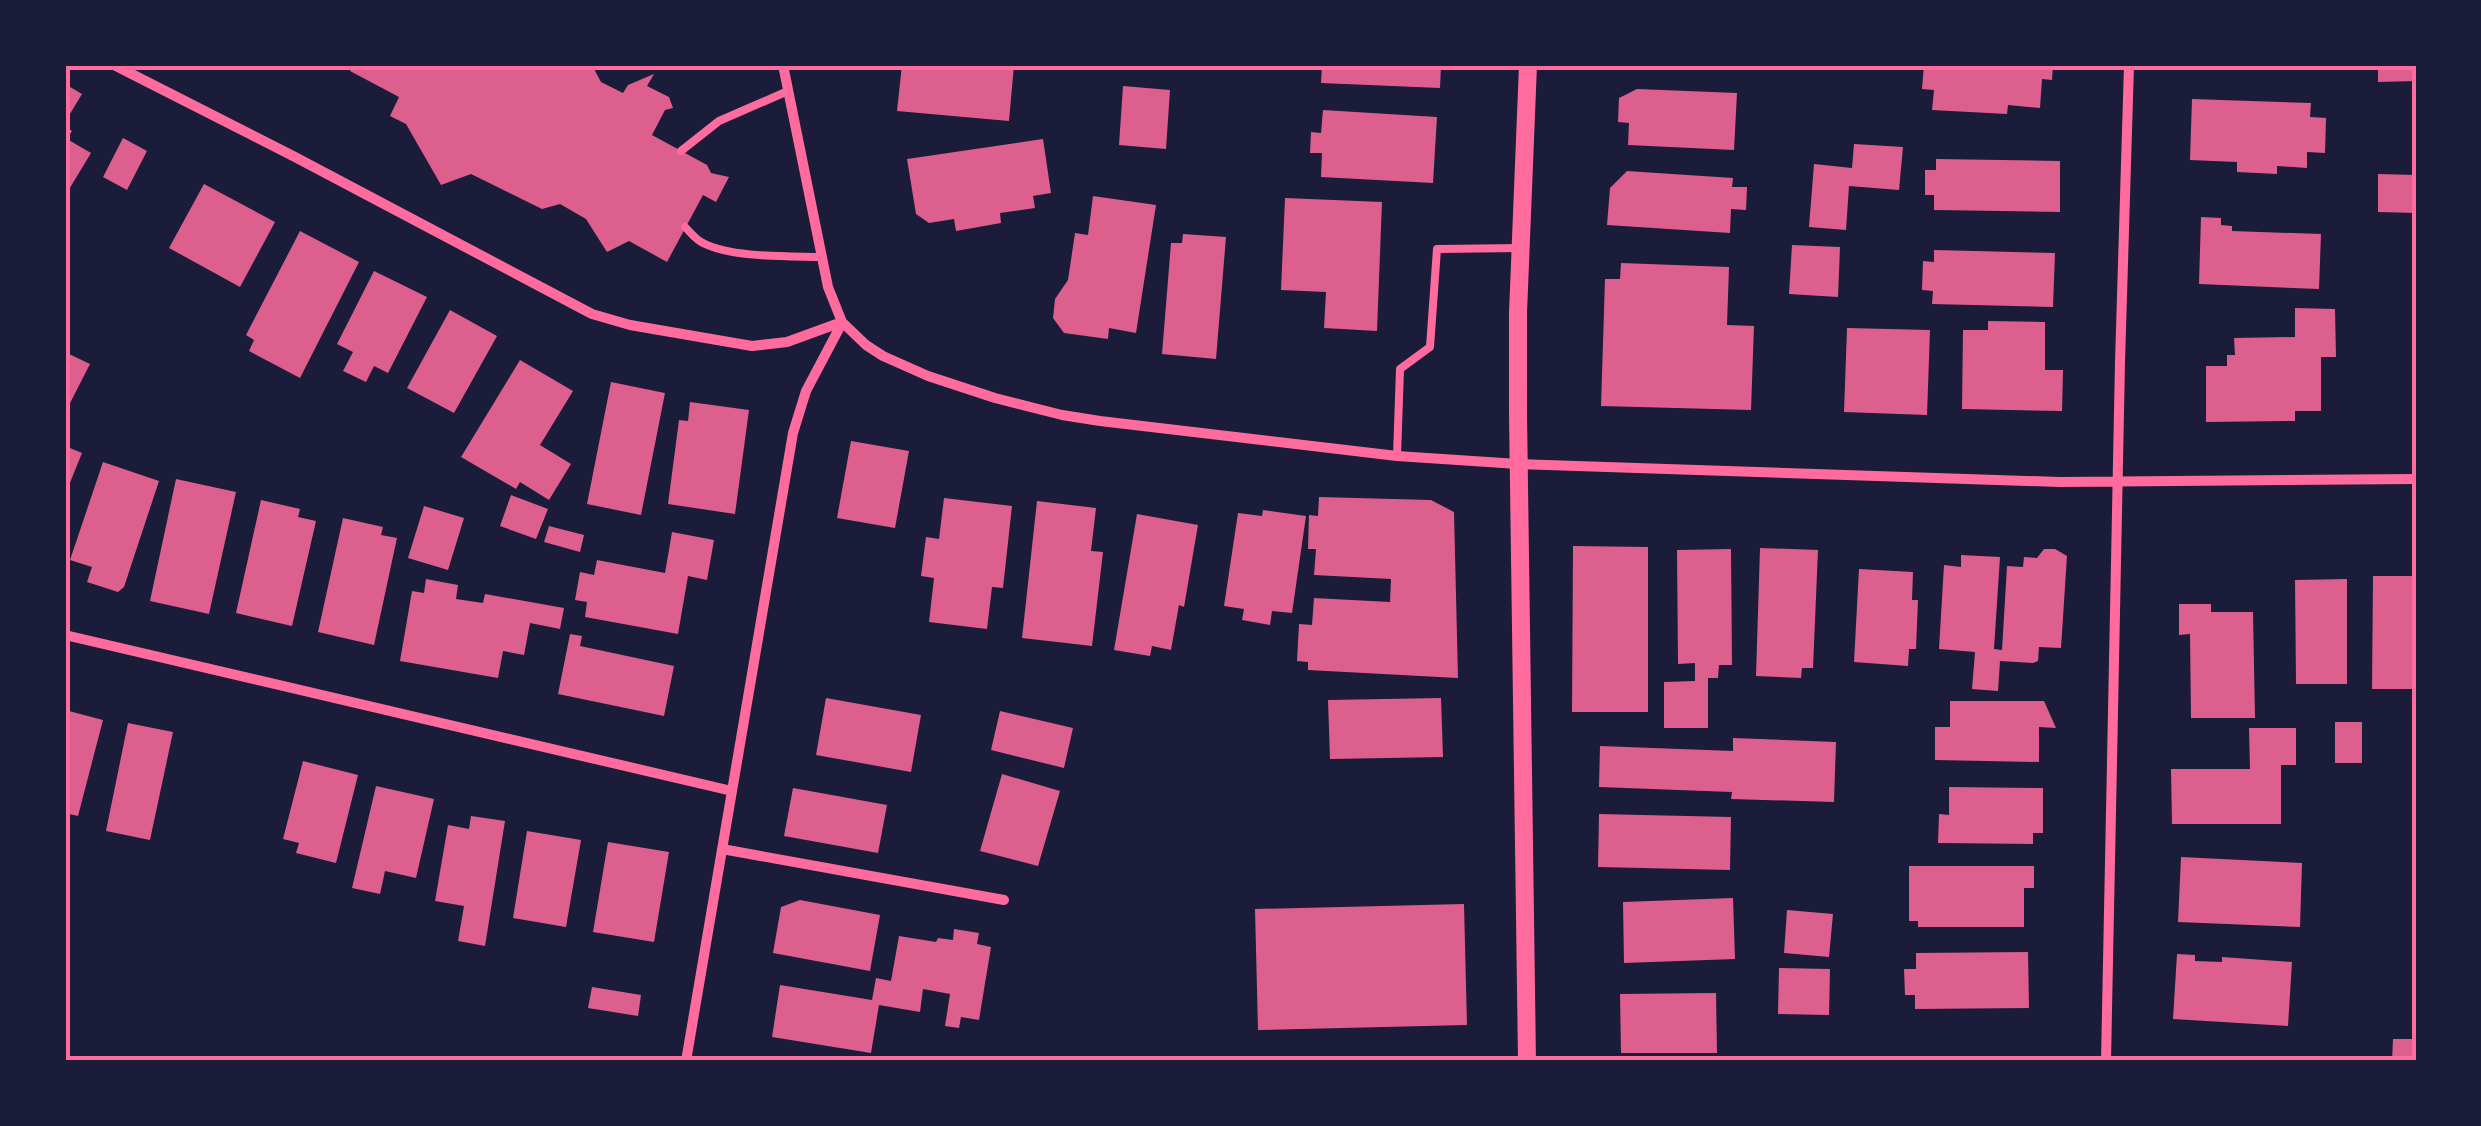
<svg xmlns="http://www.w3.org/2000/svg" width="2481" height="1126" viewBox="0 0 2481 1126" font-family="Commissioner,sans-serif">
  <rect width="100%" height="100%" fill="#1b1b3a"/>
  <path fill="#dd5f8e" d="M353,65h239l9,17 22,11 5,-8 26,-11 -7,12 22,11 4,11 -8,2 -13,25 55,30 4,8 18,4 -13,25 -13,-7 -36,67 -38,-21 -22,11 -21,-33 -26,-15 -18,5 -71,-35 -30,11 -35,-61 -16,-8 9,-19 -49,-26z
    M902,65h112l-5,56 -112,-10z
    M1322,65h119l-1,23 -119,-5z
    M1924,65h129l-1,15 -10,-1 -2,29 -32,-3 -1,9 -75,-4 2,-20 -12,-1z
    M2378,65h38v16l-38,1z
    M65,84l17,10 -17,28z
    M1123,86l47,4 -4,59 -47,-4z
    M1637,89l100,4 -3,57 -106,-5 1,-22 -11,-1 1,-24z
    M2192,99l119,4 -1,14 16,1 -1,35 -18,-1v16l-30,-2v8l-40,-2v-10l-47,-2z
    M1323,110l114,7 -4,66 -112,-6 1,-24h-12l1,-21 10,1z
    M65,126l7,5 -5,8 24,14 -26,43z
    M123,138l24,13 -20,39 -24,-13z
    M1043,139l8,54 -18,3 2,12 -35,5 1,10 -45,8 -2,-12 -25,4 -13,-9 -9,-55z
    M1854,144l49,3 -4,43 -50,-4 -3,44 -37,-3 5,-63 38,4z
    M1936,159l124,2v51l-126,-2v-15h-9v-25h11z
    M1627,171l106,7 -1,9h15l-1,23 -15,-1 -1,24 -123,-8 3,-37z
    M2378,174l38,1v38l-38,-1z
    M204,184l71,38 -35,65 -71,-39z
    M1093,196l63,9 -20,128 -27,-5 -1,11 -44,-6 -11,-15 2,-19 13,-19 7,-47 13,2z
    M1285,198l97,4 -5,129 -53,-3 2,-36 -45,-2z
    M2201,217l20,1v7l11,1v5l89,3 -2,55 -120,-5z
    M300,231l59,31 -59,116 -51,-27 5,-11 -8,-5z
    M1183,234l43,3 -10,122 -54,-5 9,-111h11z
    M1792,245l48,2 -2,50 -49,-3z
    M1934,250l121,3 -2,54 -121,-3 1,-13 -11,-1 1,-29 11,1z
    M1621,263l108,4 -2,58 27,1 -3,84 -150,-4 4,-127h15z
    M374,271l53,26 -39,76 -14,-7 -8,16 -23,-11 10,-19 -16,-8z
    M2295,308l40,1 1,48h-15v54h-26v10l-89,1v-56h21v-11h8l-1,-17 61,-1z
    M450,310l47,26 -43,77 -47,-25z
    M1988,321l57,1v48h18l-1,41 -100,-2 1,-79h25z
    M1847,328l83,2 -3,85 -83,-3z
    M65,352l25,12 -25,49z
    M520,360l53,31 -33,54 31,19 -22,36 -29,-18 -4,7 -55,-32z
    M611,382l54,11 -24,122 -54,-11z
    M690,402l59,8 -14,104 -67,-10 11,-84 9,1z
    M851,441l58,10 -14,77 -58,-10z
    M65,446l17,7 -17,42z
    M103,462l56,19 -35,106 -6,5 -31,-10 5,-15 -22,-7z
    M176,479l60,13 -27,122 -59,-13z
    M511,495l37,14 -12,30 -36,-13z
    M1319,497l112,3 23,12 4,166 -150,-8v-8l-11,-1 2,-37 13,1 2,-27 76,4 1,-23 -77,-4 2,-26h-8l1,-34 9,1z
    M944,498l68,8 -9,82 -11,-1 -5,42 -58,-7 5,-44 -13,-2 5,-39 13,2z
    M261,500l39,9 -2,8 18,4 -24,105 -56,-13z
    M1037,501l59,7 -5,43 12,1 -11,94 -70,-8z
    M424,506l40,12 -16,52 -40,-12z
    M1263,510l43,6 -14,97 -20,-2 -2,14 -28,-5 2,-11 -20,-3 14,-93 24,3z
    M1137,514l61,11 -14,82 -5,-2 -8,45 -19,-4 -2,10 -36,-6z
    M343,518l40,9 -2,8 16,3 -23,107 -56,-13z
    M549,526l35,9 -4,17 -36,-10z
    M672,532l42,8 -7,40 -19,-4 -10,58 -93,-17 2,-15 -12,-2 5,-28 14,3 3,-15 68,13z
    M1573,546l75,1v165h-76z
    M1760,548l58,2 -5,118h-11l-1,10 -45,-2z
    M1731,549l1,116h-13l-1,13h-10v50h-44v-46l31,-1v-18l-17,1 -1,-114z
    M2044,549h11l12,7 -6,92 -22,-1 -1,14 -5,2 -33,-2 -2,30 -26,-2 3,-37 -36,-3 5,-84 17,2v-12l39,2 -6,92 8,1 5,-84 16,1 1,-10 13,1z
    M1859,569l54,3 -1,28h6l-2,49h-7l-1,17 -54,-4z
    M2373,576h43v113h-44z
    M426,579l32,6 -2,14 27,4 2,-9 79,14 -4,21 -30,-6 -6,32 -21,-4 -5,27 -98,-17 12,-70 12,2z
    M2347,579v105h-51l-1,-104z
    M2179,604h32v8h42l2,106h-64l-1,-84 -11,1z
    M570,634l12,2 -2,10 94,20 -10,50 -106,-22z
    M826,698l95,17 -10,57 -95,-17z
    M1441,698l2,59 -113,2 -2,-59z
    M1950,701h94l12,27 -17,-1v35l-104,-2v-33h15z
    M65,710l38,10 -25,96 -13,-3z
    M1000,711l73,17 -9,40 -73,-18z
    M2335,722h27v41h-27z
    M128,723l45,9 -23,108 -44,-9z
    M2249,728h47v37h-15v59h-109l-1,-55h79z
    M1733,738l103,4 -2,60 -103,-3 1,-7 -133,-5 1,-41 133,5z
    M303,761l55,14 -22,88 -40,-10 3,-10 -16,-4z
    M1002,774l58,17 -22,75 -58,-15z
    M376,786l58,13 -18,79 -31,-7 -5,23 -28,-6z
    M1949,787l94,1v45h-10v11l-95,-1 1,-29 10,1z
    M793,788l94,17 -9,48 -94,-17z
    M1599,814l132,3 -1,53 -132,-3z
    M471,816l34,5 -20,125 -27,-5 6,-35 -29,-5 13,-76 21,4z
    M527,831l54,9 -15,87 -53,-9z
    M608,842l61,10 -15,90 -61,-10z
    M2181,857l121,6 -2,64 -122,-5z
    M1909,866h125v22h-10v39h-106v-6h-9z
    M1733,898l2,61 -111,4 -1,-61z
    M800,900l80,15 -10,56 -97,-18 8,-46z
    M1464,904l3,121 -209,5 -3,-121z
    M1787,910l46,4 -4,43 -45,-4z
    M954,929l25,4 -2,11 14,3 -12,73 -18,-3 -2,11 -14,-2 5,-32 -27,-5 -3,23 -41,-7 -8,48 -99,-16 8,-52 92,15 4,-22 15,3 8,-45 37,6 2,-4 15,2z
    M2028,952l1,56 -114,1v-14h-10l-1,-26h12v-16z
    M2177,954l18,1v6l27,1v-5l70,5 -4,64 -115,-7z
    M1779,968l51,1 -1,46 -51,-1z
    M592,987l49,8 -3,21 -50,-8z
    M1716,993l1,60h-96l-1,-59z
    M2393,1039h23v22h-24z"/>
  <g fill="none" stroke-linecap="round" stroke-linejoin="round">
    <path stroke="#ff6b9d" stroke-width="8" d="M681,151l38,-30 69,-30
      M685,227c6,6 11,13 18,16 29,15 85,13 118,14
      M1397,456l3,-87 30,-22 7,-98 84,-1"/>
    <path stroke="#ff6b9d" stroke-width="10" d="M114,65l181,92 297,157 38,11 122,21 35,-4 55,-20
      M783,65l45,222 14,35 24,23 17,11 45,20 67,22 67,17 38,6 297,35 121,8 542,18 356,-3
      M65,635l667,156
      M722,849l282,51
      M686,1061l107,-628 13,-42 36,-68
      M2106,1061l14,-699 9,-297"/>
    <path stroke="#ff6b9d" stroke-width="18" d="M1527,1061l-9,-648v-100l10,-248"/>
  </g>
  <rect width="2481" height="1126" fill="none" stroke="#1b1b3a" stroke-width="135"/>
  <rect x="68" y="68" width="2346" height="990" fill="none" stroke="#ff6b9d" stroke-width="4"/>
</svg>
